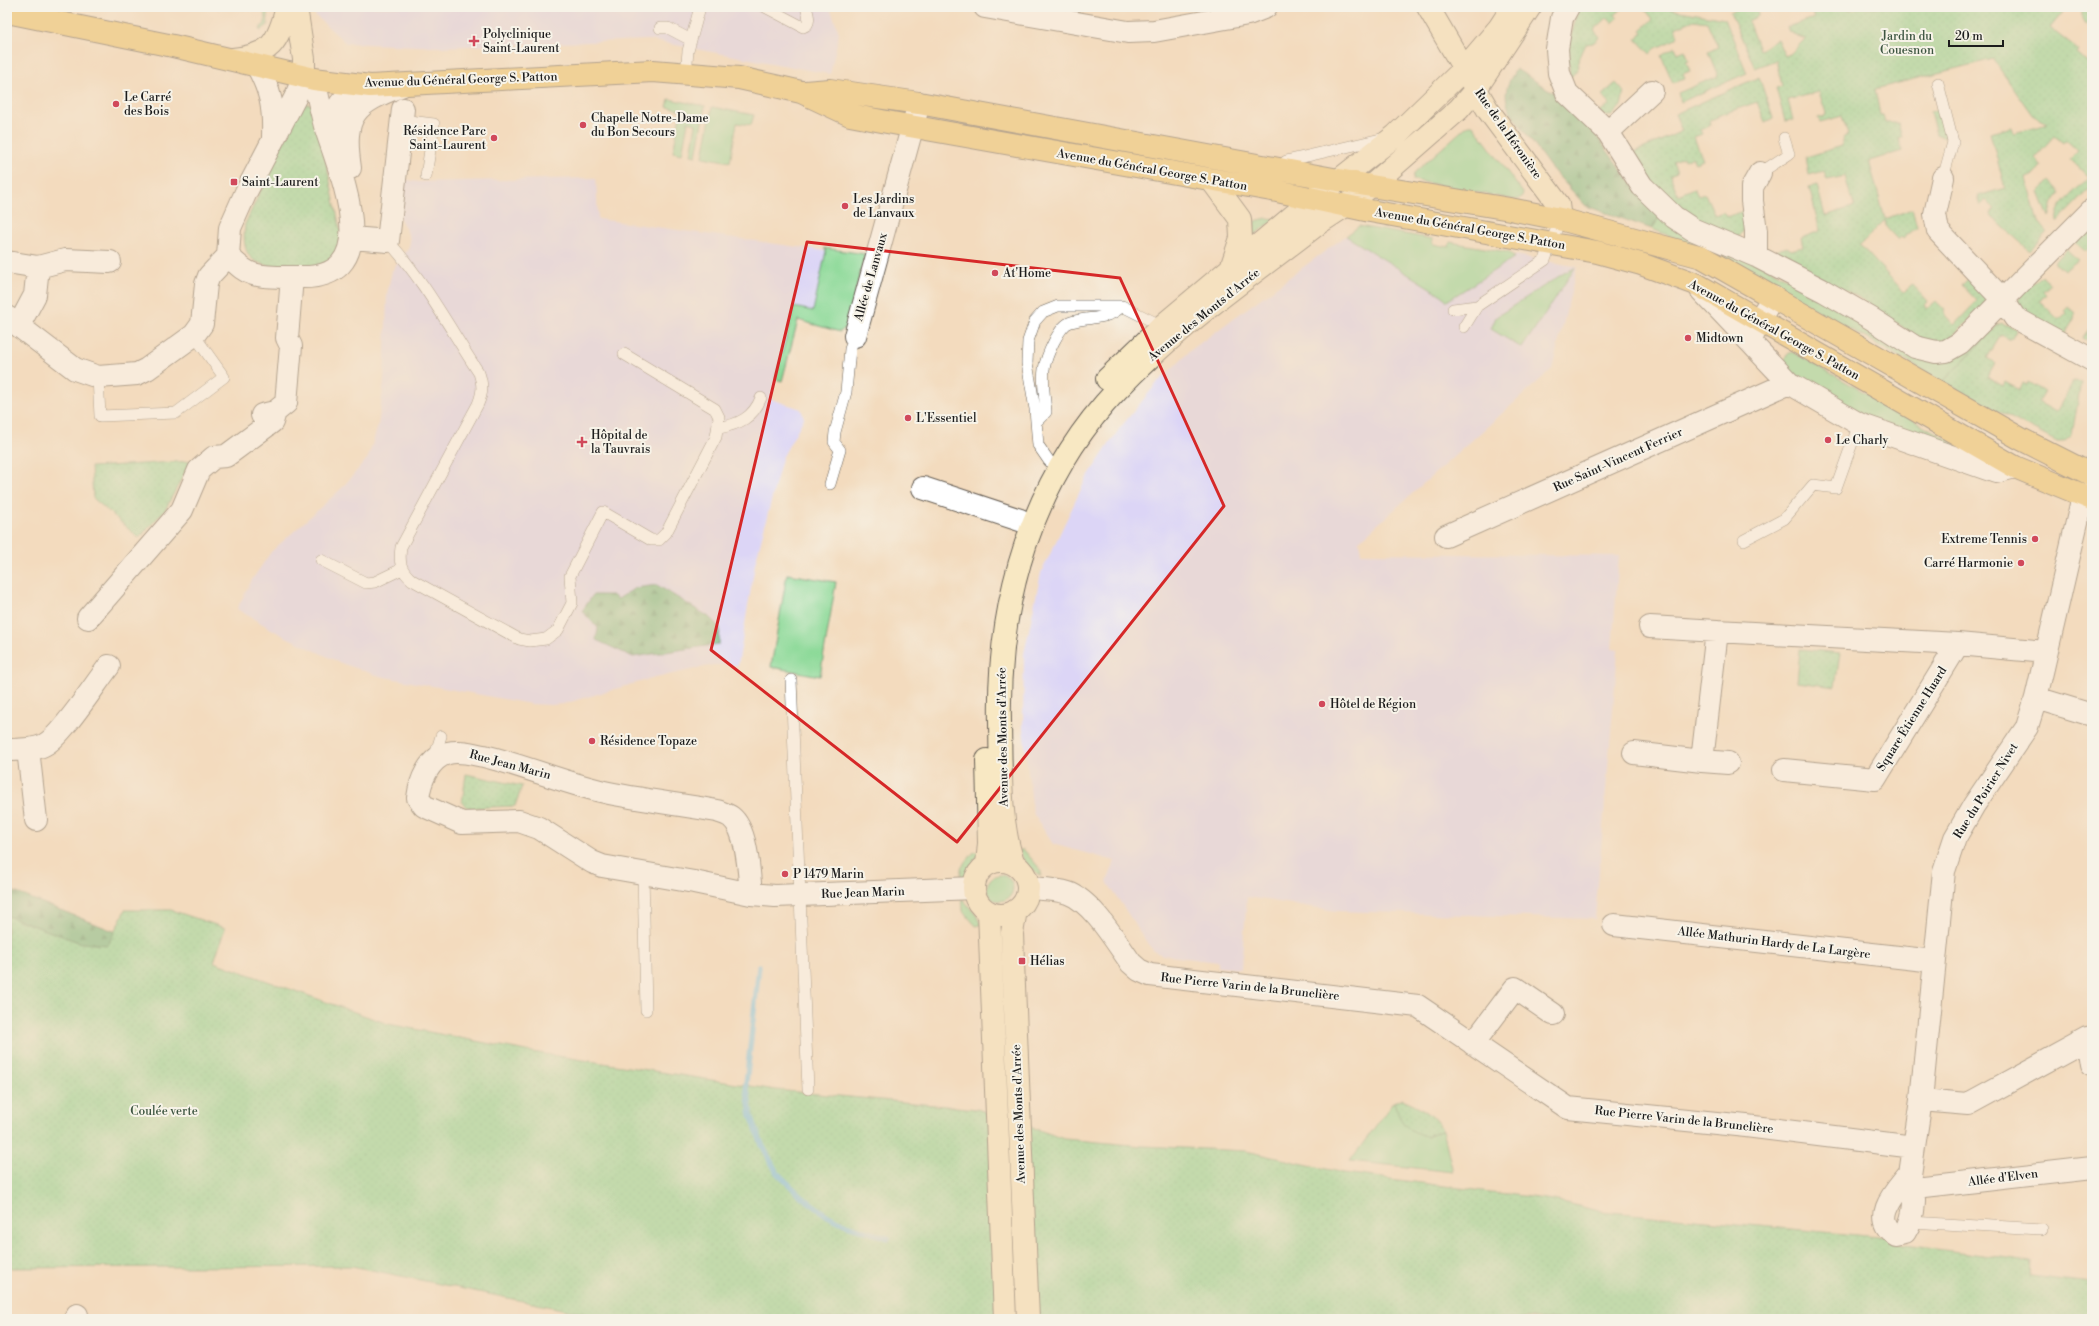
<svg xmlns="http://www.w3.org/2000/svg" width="2099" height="1326" viewBox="0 0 2099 1326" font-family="'Libre Bodoni',serif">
  <defs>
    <pattern id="forest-firs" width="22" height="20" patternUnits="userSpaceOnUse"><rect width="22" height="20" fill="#6fb980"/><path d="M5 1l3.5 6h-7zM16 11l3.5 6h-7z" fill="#5a9668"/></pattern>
    <pattern id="park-dots" width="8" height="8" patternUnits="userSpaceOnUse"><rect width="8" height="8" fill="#8ad997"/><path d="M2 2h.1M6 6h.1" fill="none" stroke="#76ba82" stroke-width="1.8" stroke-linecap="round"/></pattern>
  </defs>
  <rect width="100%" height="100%" fill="#f7f3e8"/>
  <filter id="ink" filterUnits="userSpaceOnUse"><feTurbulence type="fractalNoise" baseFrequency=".025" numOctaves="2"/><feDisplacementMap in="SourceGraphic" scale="8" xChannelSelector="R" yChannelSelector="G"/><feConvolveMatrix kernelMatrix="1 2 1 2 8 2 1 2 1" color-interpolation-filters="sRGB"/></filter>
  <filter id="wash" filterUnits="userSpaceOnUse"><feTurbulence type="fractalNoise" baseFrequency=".012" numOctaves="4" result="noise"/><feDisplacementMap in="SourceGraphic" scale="16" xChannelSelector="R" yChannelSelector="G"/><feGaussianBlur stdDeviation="0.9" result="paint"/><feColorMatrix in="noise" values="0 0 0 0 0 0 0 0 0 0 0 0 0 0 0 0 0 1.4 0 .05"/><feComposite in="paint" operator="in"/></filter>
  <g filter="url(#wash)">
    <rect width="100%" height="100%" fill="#f3dbbe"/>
    <path fill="#dcd5f6" d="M313,7h517l9,26 -9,41 -182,-34 -209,7 -93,-4 -31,-28z
      M596,178l2,41 228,32 -13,61 -19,-5 -24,92 31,10 3,9 -22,40 -27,106 -17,101h-25l-63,14 -87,25 -12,1 -20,-1 -152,-28 -38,-13 -61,-29 -43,-25 15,-29 19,-28 70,-63 27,-31 10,-32 6,-43 3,-89 5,-23 16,-22 2,-6 -1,-7 -10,-20 3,-37 16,3z
      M1359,226l74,13 -1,5 17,3 1,-5 127,25 -25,102 -193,172 2,12 258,3 -7,93 6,1 -23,269 -258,-8 -90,-14 -6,72 -23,-2v-5l-55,-7 -8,-3 -7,-8 -41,-62 8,-21 -62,-17 -20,-31 -10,-84 1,-75 17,-81 44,-92 35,-53 37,-45 34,-33z"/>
    <path fill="#8ad997" stroke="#537a5a" d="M264,7h3l1,18 -8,6 1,-4 4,-3z
      M669,99l36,7 -9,50 -5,-1 5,-31 -8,-2 -6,32 -9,-2 8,-42 -14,-3z
      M712,107l42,8 -3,10 -14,-2 -7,39 -27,-5z
      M1468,125h5l50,68 -1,5 -6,2 -103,-20 1,-7z
      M1661,214l115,58 131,78 76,-22 5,6 -45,48 -219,-125 -72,-28z
      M1267,218l9,1 -25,18 4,-16z
      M1359,226l74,13 -1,5 17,3 1,-5 58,10 7,5 -68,44 -4,-5 -97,-60z
      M824,248l41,6 -19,73 -6,5 -42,-12 -16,61 -7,-2 19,-72 19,4 13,-60z
      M2066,249l12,11 -14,11 -10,-9z
      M1575,268l-53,80 -31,-19 5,-12 68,-44z
      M1793,352l179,101c-58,-20 -122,-35 -171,-74 -8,-6 -16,-10 -16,-21l2,-4z
      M787,574l49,8 -16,94 -49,-9z
      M1018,850h6l17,20v6l-14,-10z
      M974,852h6l-13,23 -6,5v-12z
      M987 888a13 13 0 1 1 26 0a13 13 0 1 1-26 0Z
      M962,898l14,17 5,10 -5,1 -13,-15z
      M1394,1101l33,36 16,-7 10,42 -103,-11z"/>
    <path fill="url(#forest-firs)" stroke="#466a4e" d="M1516,69l48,30 31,35 31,42 35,38 -9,15 -66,-23 -36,-39 -41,-57c-6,-19 -2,-25 7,-41z
      M657,585l52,32 11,11 -1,16 -86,13 -37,-17 2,-12 -16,-17 11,-16h19l6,4 17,-11z
      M7,889l109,43 -8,13 -27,-2 -74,-27z"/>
    <path fill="url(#park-dots)" stroke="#537a5a" d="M1579,7h45l-9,8 3,3 -6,5 -5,-5 -13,12 6,7 -7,6 -7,1 -6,13 -3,13 -7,8 -2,-30z
      M1643,7h23l3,2 56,10 22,54 -66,29 -3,-9 40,-17 -10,-24 10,-5 -11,-25 -13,-2 -19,8 3,8 -2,3 -20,9 -6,6 -14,-15 7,-6 -2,-3 12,-11z
      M1742,7h16v9l-10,5 11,29c8,-3 12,-9 18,-11l8,17 5,-2 15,-15 -16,-7 -2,-5 27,-9 -3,-7c13,-5 28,-5 43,-1l3,-3h210l-17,21 28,22 -2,3 15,12 -2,3 3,2v116l-35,36c-4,-17 22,-32 31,-45l-18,-18 8,-8 -12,-11 -3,3 -8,-7 -20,22 7,8 -7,9 -9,3 12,44 9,11 -17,18 -39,-35 -1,-3 5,-4 -9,-9 -5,5 -3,-9 27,-8 -15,-55 22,-6 2,6 34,-9 -16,-9 -39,-56 -118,30 5,26h3l2,8h13l4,15 -3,1 3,12 -33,10 16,58 27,-10 5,18 -14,12 -2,-2 -3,3 -12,-13 -1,-7 -25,25 44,47 8,-8 16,17 -4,4 3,4 9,-8 9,9 -2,3 11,12 23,-24 -15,-16 8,-8 16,20 -4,11 -34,32 -22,3 -68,-46 -70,-35 -13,-11 12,-4 4,3 12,-3 -2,-9 19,-7 -11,-44 8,-2 8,31 30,-10 -4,-9 -6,-21 -18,4 -3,-9 -15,4 -3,-18 36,-11v-5l2,-4 4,-2 -6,-19 -22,6 -2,-4 7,-2 1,-3 -7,-21 -31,8 5,20 -8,1 -9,-33 6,-2 -6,-26 -21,8 -25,-56z
      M2082,7h10v12l-4,6 -6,-5z
      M1675,47l3,6 7,-3 4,10 -3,1 4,10 -7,3 2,5 -12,4 -12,-28z
      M1759,77l14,41 -8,4 -8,-20 -40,14 1,2 -8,3 1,4 -11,5 2,4 -8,3 9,23 -8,3 -3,-6 -8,3 -1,-3 -10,4 4,11 -7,3 8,20 16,-7 4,8 7,-2 10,21 8,-3 4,5 16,-6 3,17 -7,8h-8l-48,-23 -26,-25 -26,-34 51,-23 -7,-17z
      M1616,83l8,9 -3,14 -9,10h-6l-8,-3 12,-9 -8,-9z
      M301,103l13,2 28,133 -7,18c-6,4 -12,9 -19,11 -7,3 -18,0 -25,0 -33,-1 -51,-3 -46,-43z
      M1940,109l6,27 -1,2 -9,-4 -6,-22z
      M2049,181l11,12 -7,9 -4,16 -10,-26z
      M2092,222v18l-3,3 3,2 -6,7 -12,-11z
      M2041,275l9,10 -7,6 3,3 -6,7 19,19 7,-7 -2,-2 4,-4 7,6 -1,6 -10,17c-11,-6 -49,-23 -45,-37 3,-8 16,-17 22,-24z
      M2002,323l15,6 -6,11 -10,-5 -14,23 8,5 -8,14 16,9 2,-4 14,8 4,-7 4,2 1,-3 16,10 -6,10 18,10 18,-31 7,1 -9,53 -8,7h-7l-114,-60 54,-57z
      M2092,325v19l-10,-6z
      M191,461l-26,49 -26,28 -46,-40 -2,-31z
      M1800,649l40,4 -5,34 -38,-5z
      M466,774l56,12 -7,20 -46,2 -7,-5z
      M125,910h46l54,18 -11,34 174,62 144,28 244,38 201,19 88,30 78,7 103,5 98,22 209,27 46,11 289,27 8,6 135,17 -1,15 62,7v36h-1482l-258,-53 -345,2v-352l74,27 27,2z
      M1402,1099c18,7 30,14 41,31l-16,7c-22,-8 -26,-13 -33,-35z"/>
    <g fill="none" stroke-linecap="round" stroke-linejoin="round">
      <path stroke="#6ec2ea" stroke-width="5.5" d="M759,966l-13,118 5,31 11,30 15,28 24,23 27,20 19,9 41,13"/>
    </g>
  </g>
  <g filter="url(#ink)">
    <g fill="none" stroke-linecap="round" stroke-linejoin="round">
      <g stroke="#675f55" stroke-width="12">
        <path id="lane" d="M765,7l38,20c9,-3 5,-13 3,-20
          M660,28h8l23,12
          M686,74l2,-23 12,-44
          M1938,83l15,59 -10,36
          M401,120l33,4 -8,52
          M1279,169l7,-8 99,-23
          M1760,173l29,-19 -5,-16
          M388,241c36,39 62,88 91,132 4,12 4,19 -1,31l-77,143c-2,15 -1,23 11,33l107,59 11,2 16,-2 12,-9 14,-27 -2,-27 33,-64 48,28h8l7,-7 50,-96 3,-20 -4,-8 -91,-55
          M1453,309l24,-3
          M1464,327l13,-21 68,-46 15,-41
          M98,377l2,39 76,-3 48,-36 -30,-42
          M1036,422l10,-10c-1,-13 -4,-30 -2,-43 2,-12 15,-44 27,-47 19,-6 36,-1 51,-16
          M719,428c20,-4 34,-10 42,-30
          M1049,461l-11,-16 -3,-36 -8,-46 1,-22 7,-20 8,-9 15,-6h64l40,20
          M830,484l10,-34 -6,-8 1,-10 11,-40 4,-43 5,-13
          M1744,540l40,-21 29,-34 23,3 23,-64
          M321,560l45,23 9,-1 27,-13
          M791,680l17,409
          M434,759l7,-23
          M643,873l3,137
          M1912,1222l129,8"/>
      </g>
      <g stroke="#675f55" stroke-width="24">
        <path id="street" d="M985,7l143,25 26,-1 94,-17 18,-7
          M1568,7l-6,11 -5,31 2,24 8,20 41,39 34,54 32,31 18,12 64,27 68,35 48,28 43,28 21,5 10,-1 14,-8 132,-133
          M256,64c15,27 18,43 17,73
          M1608,132l44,-41
          M334,141c2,-38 1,-40 36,-55
          M350,168c-8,-54 4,-64 53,-83
          M1943,178l-8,36 3,17 65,69 12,18 77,42
          M352,238l36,3 15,-132
          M228,256c8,7 15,15 25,18 14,4 33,3 48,3 87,2 38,-106 24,-151 -4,-16 -8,-32 -11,-47
          M1756,256v-25l-4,-30v-14l8,-14
          M7,262l31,5 -3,28 -16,30
          M38,267l27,-7 45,2
          M1701,290l88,93 70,41 137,48 19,-5
          M7,317l68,52 23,8 39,-3 10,-5 47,-34 8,-11 4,-40 3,-8 19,-20 2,-28 16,-36 49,-94 9,-21
          M855,336l64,-233
          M1752,338l7,-18 14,-23
          M262,415l13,-3 11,-9 5,-57 -4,-8 5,-61
          M923,488l97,32
          M1446,536l343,-153
          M88,618l94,-108 17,-40 15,-13 12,-1 46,-34 3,-10
          M1650,627l67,4
          M2036,698l56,17
          M28,749l8,71
          M7,750c11,-1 26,1 37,-5 17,-8 51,-61 65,-79
          M1634,753l68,8 15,-130 241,13 88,8
          M1702,761l26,2
          M1784,770l91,9 83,-135
          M1028,888c13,1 28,1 40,5 24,8 48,49 63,70l8,7 11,5 268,31 150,102 178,18 168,21
          M751,894c-2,-19 -3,-64 -20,-77 -4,-3 -9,-4 -14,-6 -36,-6 -72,-11 -108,-18 -43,-9 -83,-27 -125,-37 -12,-2 -24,-6 -36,-3 -19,5 -28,28 -30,45l6,8 38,17 57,-2 20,7 53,34 10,4 92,16 57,12 24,2 199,-8
          M1614,925l320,36
          M2087,1039l4,25
          M1473,1044l42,-56 38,26
          M1921,1100l47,4 119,-65 5,-1
          M1910,1174l11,-74 23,-229 11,-33 19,-33 53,-78 9,-29 47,-202 9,-4
          M1910,1174c6,19 6,41 -5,58l-10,2c-24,-19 2,-43 15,-60z
          M1915,1188l177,-20
          M75,1319l2,-4"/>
      </g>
      <g stroke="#675f55" stroke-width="24">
        <path id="secondary" d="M296,7l8,52v18
          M1428,7l60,103 70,94 2,15
          M233,59c38,-4 45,-16 54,-52
          M1212,181l28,38 1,19 -10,30
          M1107,379l55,-53 131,-110 102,-80 69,-67 35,-41 13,-20
          M987,760l2,83 -2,22
          M974 888a27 27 0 1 1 54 0a27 27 0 1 1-54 0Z
          M1014,864c-15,-39 -13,-99 -14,-141 -3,-122 32,-243 117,-333 60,-64 134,-114 202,-167l26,-17 26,-20 88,-77 17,-20 54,-82
          M1016,910l-4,23 1,29 15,357
          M989,912l16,407"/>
      </g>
      <g stroke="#675f55" stroke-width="24">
        <path id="primary" d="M7,12l166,34 141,33 56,7 283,-15 86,7 45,10 17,4 49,23 37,7 390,69 93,20 227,41 44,12 55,20 319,183 77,32
          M805,92l25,-2 89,13 452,83 139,23 50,10 142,38 319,182 71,36"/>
      </g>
      <use href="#lane" stroke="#fff" stroke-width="11"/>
      <use href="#street" stroke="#fff" stroke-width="22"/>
      <use href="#secondary" stroke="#f8e8c3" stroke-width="22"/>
      <use href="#primary" stroke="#eec569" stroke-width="22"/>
    </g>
  </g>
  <path d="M0 0H2099V1326H0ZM807,242l313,36 104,228 -267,336 -246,-192z" fill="#f3dbbe" fill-opacity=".55" fill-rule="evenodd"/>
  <path fill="none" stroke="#d62828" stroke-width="3" stroke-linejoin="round" d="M807,242l313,36 104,228 -267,336 -246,-192z"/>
  <g fill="#d1495b" stroke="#f7f3e8" stroke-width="1.5">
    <path d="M472 35h4v4h4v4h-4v4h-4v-4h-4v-4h4z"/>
    <circle cx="116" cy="104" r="4"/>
    <circle cx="583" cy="125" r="4"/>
    <circle cx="494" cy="138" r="4"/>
    <rect x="230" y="178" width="8" height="8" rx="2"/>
    <circle cx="845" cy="206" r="4"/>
    <circle cx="995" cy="273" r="4"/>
    <circle cx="1688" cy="338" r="4"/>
    <circle cx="908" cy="418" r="4"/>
    <circle cx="1828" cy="440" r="4"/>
    <path d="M580 436h4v4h4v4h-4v4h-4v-4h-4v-4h4z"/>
    <circle cx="2035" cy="539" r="4"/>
    <circle cx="2021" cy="563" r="4"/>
    <circle cx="1322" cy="704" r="4"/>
    <circle cx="592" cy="741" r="4"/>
    <circle cx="785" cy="874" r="4"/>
    <rect x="1018" y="957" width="8" height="8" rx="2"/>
  </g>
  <g text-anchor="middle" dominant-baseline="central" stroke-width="4" stroke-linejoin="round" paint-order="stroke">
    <g font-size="12" fill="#1c1c1c" stroke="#f7f3e8" text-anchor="start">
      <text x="483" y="34">Polyclinique<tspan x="483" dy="14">Saint-Laurent</tspan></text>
      <text x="124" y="97">Le Carré<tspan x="124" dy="14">des Bois</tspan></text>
      <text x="591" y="118">Chapelle Notre-Dame<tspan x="591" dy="14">du Bon Secours</tspan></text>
      <text x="486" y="131" text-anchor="end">Résidence Parc<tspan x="486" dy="14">Saint-Laurent</tspan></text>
      <text x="242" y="182">Saint-Laurent</text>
      <text x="853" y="199">Les Jardins<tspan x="853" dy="14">de Lanvaux</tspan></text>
      <text x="1003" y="273">At'Home</text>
      <text x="1696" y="338">Midtown</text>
      <text x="916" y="418">L'Essentiel</text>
      <text x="591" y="435">Hôpital de<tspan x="591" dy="14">la Tauvrais</tspan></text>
      <text x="1836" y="440">Le Charly</text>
      <text x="2027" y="539" text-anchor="end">Extreme Tennis</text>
      <text x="2013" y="563" text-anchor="end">Carré Harmonie</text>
      <text x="1330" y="704">Hôtel de Région</text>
      <text x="600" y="741">Résidence Topaze</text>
      <text x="793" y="874">P 1479 Marin</text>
      <text x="1030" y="961">Hélias</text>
    </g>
    <g font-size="12" fill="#3d5541" stroke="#f7f3e8">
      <text x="1907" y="36">Jardin du<tspan x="1907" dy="14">Couesnon</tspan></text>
      <text x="164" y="1111">Coulée verte</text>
    </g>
    <g font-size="12" fill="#1c1c1c" stroke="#f7f3e8">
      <text transform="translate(461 80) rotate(-2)">Avenue du Général George S. Patton</text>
      <text transform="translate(1508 134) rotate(55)">Rue de la Héronière</text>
      <text transform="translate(1152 170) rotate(10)">Avenue du Général George S. Patton</text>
      <text transform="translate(1470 229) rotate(10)">Avenue du Général George S. Patton</text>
      <text transform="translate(871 277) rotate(-74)">Allée de Lanvaux</text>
      <text transform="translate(1204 315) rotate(-39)">Avenue des Monts d'Arrée</text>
      <text transform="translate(1774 330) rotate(29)">Avenue du Général George S. Patton</text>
      <text transform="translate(1618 460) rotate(-24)">Rue Saint-Vincent Ferrier</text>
      <text transform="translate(1912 719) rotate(-58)">Square Étienne Huard</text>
      <text transform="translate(1003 737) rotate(-91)">Avenue des Monts d'Arrée</text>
      <text transform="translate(510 765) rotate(15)">Rue Jean Marin</text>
      <text transform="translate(1986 791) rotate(-58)">Rue du Poirier Nivet</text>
      <text transform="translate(863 893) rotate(-2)">Rue Jean Marin</text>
      <text transform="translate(1774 943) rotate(7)">Allée Mathurin Hardy de La Largère</text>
      <text transform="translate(1250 987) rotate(6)">Rue Pierre Varin de la Brunelière</text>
      <text transform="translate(1019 1114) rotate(-92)">Avenue des Monts d'Arrée</text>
      <text transform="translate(1684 1120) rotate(6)">Rue Pierre Varin de la Brunelière</text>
      <text transform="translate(2003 1178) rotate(-7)">Allée d'Elven</text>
    </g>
  </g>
  <rect width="2099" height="1326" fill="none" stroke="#f7f3e8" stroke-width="24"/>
  <path d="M1949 40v6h54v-6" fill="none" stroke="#1c1c1c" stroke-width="2"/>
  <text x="1955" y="40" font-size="12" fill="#1c1c1c" stroke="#f7f3e8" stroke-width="3" paint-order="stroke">20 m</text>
</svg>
